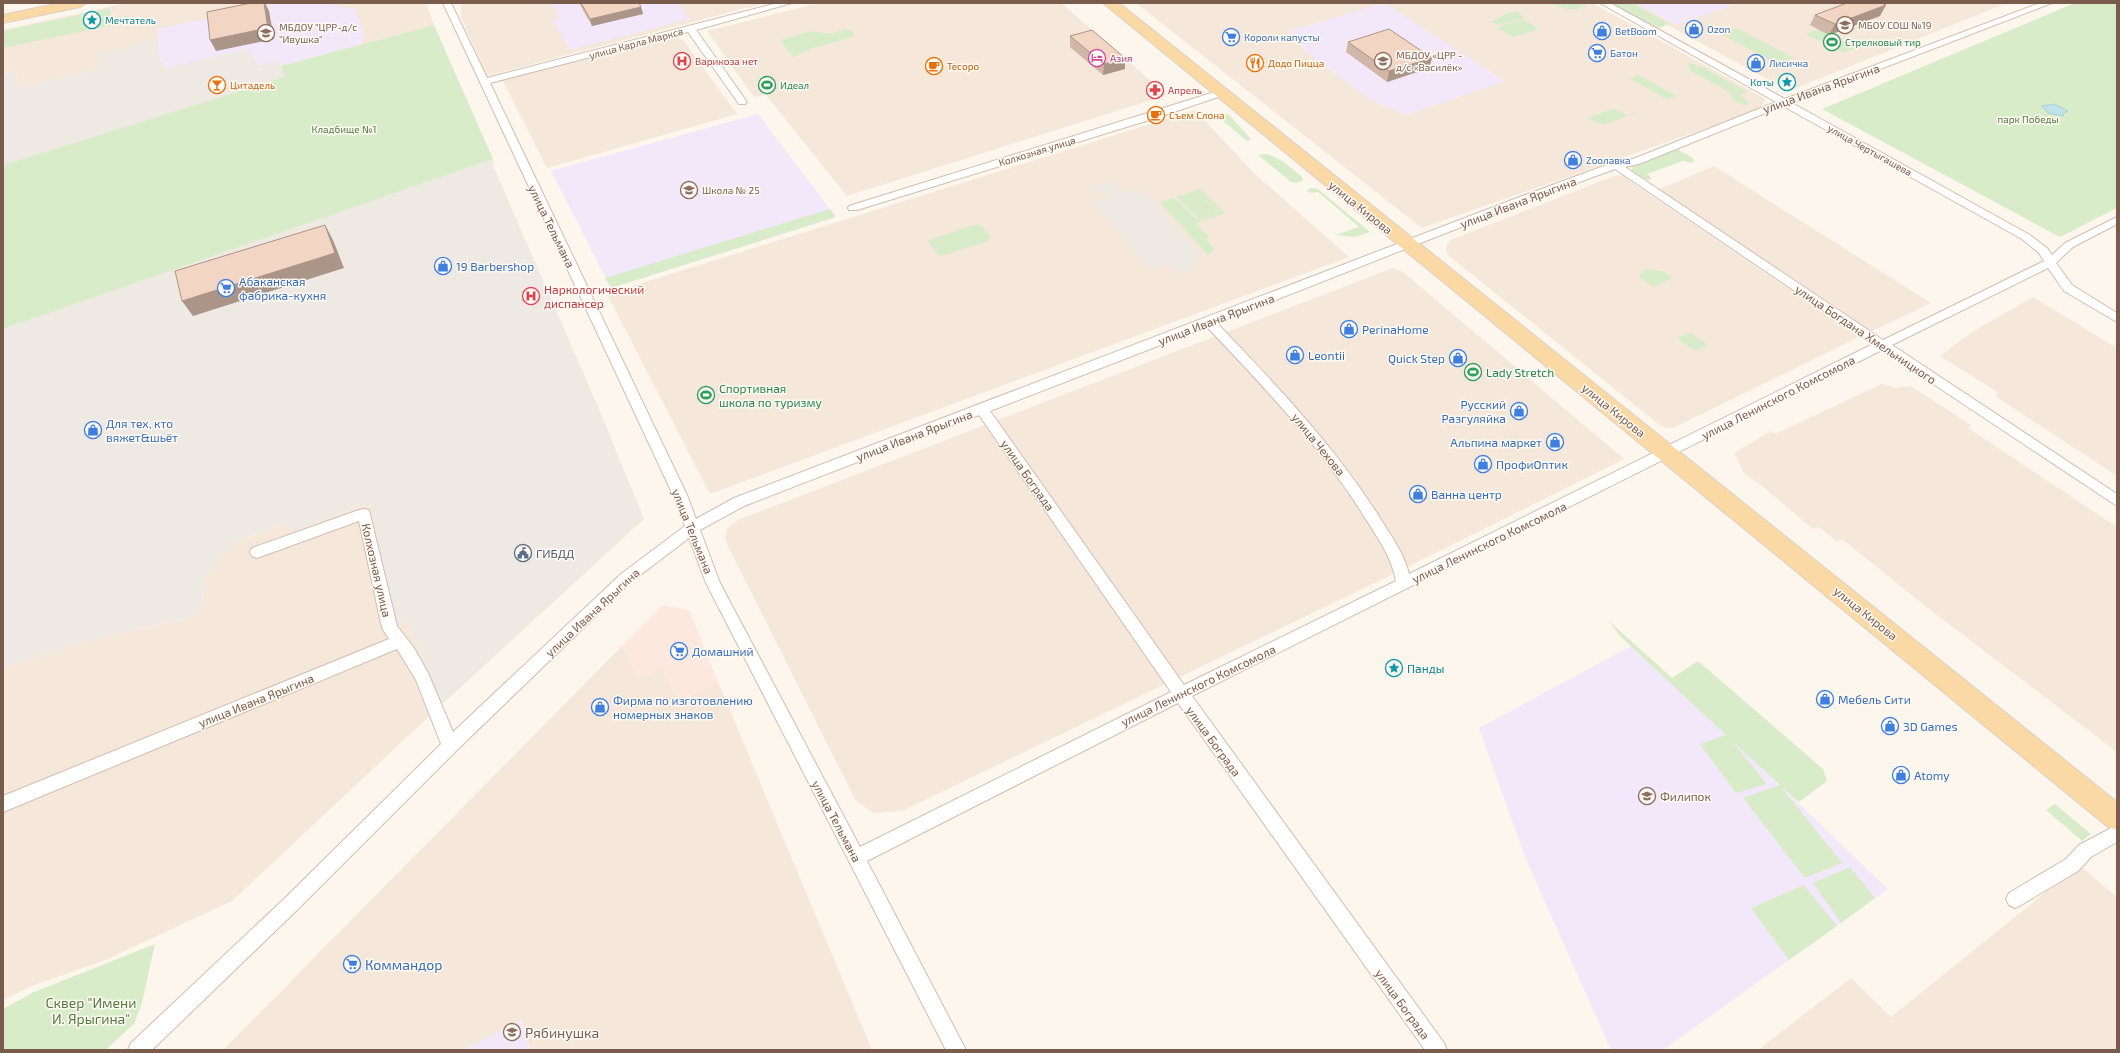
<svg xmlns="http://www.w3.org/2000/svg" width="2120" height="1053" viewBox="0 0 2120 1053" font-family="'Exo 2',sans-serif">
  <rect width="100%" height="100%" fill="#fdf6ec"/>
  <path fill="#f5e8da" d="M127,3h299l8,22 -153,41 -3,-5 -178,8 -83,19 -1,-17 -13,2v-43z
    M461,3h304l-278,73 -26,-59z
    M819,3h242l106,92 -320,101 -81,-101 -12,2 -47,-66z
    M1136,3h456l172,95 1,3 -5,7 -10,5 -328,115z
    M1627,3h380l-218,88z
    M676,37l8,4 53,73 -190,54 -44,-87z
    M1195,110l59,63 95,84 -639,237 -103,-200z
    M1714,166l217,137 -61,29 -212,-142z
    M1621,175l234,159 2,4 -184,90h-5l-7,-2 -187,-150 -25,-20 -3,-6 1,-6 4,-4 160,-63z
    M1393,268l10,4 221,187 -239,119 -483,233 -28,2 -18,-12 -131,-261 2,-12 11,-8z
    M2033,297l84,51v128l-122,-80 4,-3 -59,-37 32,-24z
    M1882,384l13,4 16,-2 60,39 -3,3 149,99v225l-184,-140 -91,-73 -5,3 -18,-15 -6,2 -51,-43 -18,-13 -10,-20 37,-22 4,3z
    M368,504l29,120 12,-3 30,86 -207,194 -127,59 -76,27 -26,13v-332l69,-23 126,-30 11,-44 26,-28 52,-21 2,11z
    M622,646l16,32 24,-11 15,34 41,-19 154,368h-342l-8,-30 -59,30h-240z
    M2079,865l38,32v153h-359l93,-72 40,39z"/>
  <path fill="#fde8e0" d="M663,605l26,5 29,72 -41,19 -15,-34 -24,11 -16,-32z"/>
  <path fill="#efe9e4" d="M161,39l4,28 83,-18 30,12 8,16 -283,88v-92l13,-2 1,17 83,-19 -1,-15z
    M493,159l1,9 102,234 48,117 -205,188 -30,-86 -12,3 -29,-120 -79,29 -3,-11 -51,21 -26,28 -11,44 -126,30 -69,23v-339z
    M1113,181l11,11 17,-4 61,69 -16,15 -9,2 -8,-10 -20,5 -56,-68 16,-4 -5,-7 -12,3 -4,-5z"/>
  <path fill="#f3e8fa" d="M280,3h42l33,6 10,27 -3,1 1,6 -82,23 -3,-5 -19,5 -11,-17 -84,19v-7l-4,1 -3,-33z
    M551,3h127l12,16 -120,31 -18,-30 8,-2z
    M1384,3l121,78 -98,34 -33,-13 -66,-48 -19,-23z
    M1636,3h93l4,2 -57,20z
    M758,114l78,103 -225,71 -60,-117z
    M1633,645l255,244 -225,161h-52l-86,-193 -46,-129z
    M522,1020l8,30h-67l29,-15z"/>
  <path fill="#d8ecc9" d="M1553,3h35v1l-12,6 -11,-1z
    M1608,3h24l38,21 -11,4z
    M2075,3h42v205l-57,29 -238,-128z
    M107,9h3l1,10 15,-3 1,6 -124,26v-17z
    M1510,12h8l5,4v2l-23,7 -9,-3z
    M1522,19l17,10 -26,8 -16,-9z
    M434,25l59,134 -490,170v-164l282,-88 -4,-11z
    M1736,28l58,30 -16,7 -57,-31z
    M844,29l6,1 5,4 -2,3 -40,11 -20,9 -13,-17 32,-9 20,3z
    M1818,29l38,19 -12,5 -38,-19z
    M1688,63l15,4 45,25 -6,2v3l8,7 -6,1 -8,-3 -7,-10 -38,-21z
    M1638,75l39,21 -9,4 -38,-21z
    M1614,108l12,7 16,-5 -39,15 -16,-7z
    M1228,114l23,25 -4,2 -25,-21 -1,-3z
    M1675,148l18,10 1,3 -3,2 -8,-2 -36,13 5,4 -3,2 -4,-1 -14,-9 2,-4z
    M1268,154l16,8 18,15 1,3 -6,3 -6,-1 -33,-27z
    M1311,188l7,1 52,43 -15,5 -20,-2 24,-8 -41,-35 -6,1 -6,-2z
    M1200,189l10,9 -4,2 12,12 -19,7 -23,-22z
    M1174,198l24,22 21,-8 -12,-12 3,-1 15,14 -29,10 13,14 -3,2 9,10 -7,6 -48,-52z
    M830,209l6,8 -225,71 -6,-10z
    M975,225h5l10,11 -2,5 -47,15 -4,-2 -9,-12 3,-3z
    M1646,269l17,2 9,7 -18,9 -14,-9v-4z
    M1690,332l18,13 -13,6 -18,-13z
    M1608,620l64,58 26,-17 125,108 4,12 -28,21 -17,-14 60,75 -37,15 -62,-80 37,-13 -48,-44 35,43 -31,9 -36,-49 26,-9 -104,-97z
    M2055,804l36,30 -9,7 -36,-31z
    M1850,867l25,31 -34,25 -28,-40z
    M1804,885l33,41 -48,34 -38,-52z
    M155,944l-13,59 -8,21 -29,26h-102v-41l31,-17z"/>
  <path fill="#bfe3e8" stroke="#a5d3da" d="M2054,104l14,7 -4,2 -1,3 -15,-3 -6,-7z"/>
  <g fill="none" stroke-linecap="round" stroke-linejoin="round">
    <g stroke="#d1beb0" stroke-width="2">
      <path id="minor" d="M443,3h8l36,75 291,-75h14l-96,27 51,72 -2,2h-6l-51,-72 -198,51 197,412 9,24 38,-21 783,-300 95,-35 21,-4 143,-57 -176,-99h10l175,96 255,-96h12l-260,100 238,132 18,14 4,6 13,-12 52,-26v7l-44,23 -17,16 16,22 45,28v9l-53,-31 -16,-23 -156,77 225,149v12l-235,-156 -690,346 252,347 3,7h-22l-247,-347 -311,158 99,189h-20l-240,-467 -17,-45 -58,44 -175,169 -160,160 -144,139h-24l3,-7 153,-144 157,-155 -25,-64 -19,-31 -394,163v-16l386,-157 -7,-11 -23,-107 -102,37 -5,-2 -2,-4 2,-4 107,-38 5,-1 5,1 28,116 17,22 14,25 25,59 168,-158 64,-48 -12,-31zM1783,106l239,133 17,14 5,8 -161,79 -258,-173 14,-3zM1615,169l258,175 -464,230c-5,-21 -18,-38 -29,-56 -46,-73 -103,-132 -163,-195l308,-121zM1207,327c58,61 116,122 160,194 13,21 24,35 29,60l-212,104 -194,-274zM979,415l192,277 -311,155 -140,-264 -20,-53 44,-24z
        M1221,90l3,1v4l-65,22 -302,93h-8l-1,-2 1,-2z
        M2117,825v17l-26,15 -13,14 -57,34 -6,3 -6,-3 -3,-6 3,-6 57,-34 13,-14z"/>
    </g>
    <g stroke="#dad1cd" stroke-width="2">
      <path id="primary" d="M60,3h27l-7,4 -77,16v-8z
        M1103,3h16l998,799v28l-9,-3z"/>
    </g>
    <use href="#minor" fill="#fff" fill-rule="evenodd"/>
    <use href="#primary" fill="#fbd9a5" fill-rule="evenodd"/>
  </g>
  <path fill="#d1b7a8" d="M579,3h60l2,4 2,7 -51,12z
    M1815,15l65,1 -51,19 -19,-10z
    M1070,36l55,22v11l-22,6 -33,-28z
    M1348,42l84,16 -3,10 -42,14 -41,-30z"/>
  <path fill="#aa9588" d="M264,3h1l4,8 5,28 -58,12 -6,-11z
    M1886,5l-6,11 -51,19 6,-11z
    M641,7l2,7 -51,12 -2,-7z
    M1125,58v11l-22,6 1,-11z
    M1432,58l-3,10 -42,14 2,-11z
    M325,225l8,15 11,28 -151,48 -11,-15z"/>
  <path fill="#f3d5c3" stroke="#aa9588" d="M251,3h13l4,25 -58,12 -3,-28z
    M581,3h58l2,4 -51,12z
    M1847,3h34l5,2 -51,19 -20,-9z
    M1389,29l43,29 -43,13 -41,-29z
    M1092,30l33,28 -21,6 -34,-28z
    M325,225l10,28 -153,48 -7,-30z"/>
  <defs>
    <g id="sight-ring" transform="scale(0.9)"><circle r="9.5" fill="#fffaf3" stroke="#0f9aa8" stroke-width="1.5"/><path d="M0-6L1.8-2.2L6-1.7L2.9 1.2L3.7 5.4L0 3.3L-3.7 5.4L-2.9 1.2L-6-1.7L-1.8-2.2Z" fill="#0f9aa8"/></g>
    <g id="school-ring" transform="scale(0.9)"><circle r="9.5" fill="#fffaf3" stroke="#8d6e63" stroke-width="1.5"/><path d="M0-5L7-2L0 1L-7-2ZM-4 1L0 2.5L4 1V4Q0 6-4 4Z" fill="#8d6e63"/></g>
    <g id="shop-ring" transform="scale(0.9)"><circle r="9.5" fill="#fffaf3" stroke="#3f7fe0" stroke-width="1.5"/><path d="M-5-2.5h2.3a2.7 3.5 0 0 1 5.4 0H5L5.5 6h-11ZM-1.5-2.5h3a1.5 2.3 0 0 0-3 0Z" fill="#3f7fe0"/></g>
    <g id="supermarket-ring" transform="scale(0.9)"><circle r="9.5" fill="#fffaf3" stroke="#3f7fe0" stroke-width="1.5"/><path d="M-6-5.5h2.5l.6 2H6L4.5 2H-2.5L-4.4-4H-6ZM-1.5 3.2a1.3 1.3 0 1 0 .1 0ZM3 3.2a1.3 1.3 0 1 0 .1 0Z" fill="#3f7fe0"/></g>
    <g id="stadium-ring" transform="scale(0.9)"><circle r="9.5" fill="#fffaf3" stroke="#2e9e5b" stroke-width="1.5"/><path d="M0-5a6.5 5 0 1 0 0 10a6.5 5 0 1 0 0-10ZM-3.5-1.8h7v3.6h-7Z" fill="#2e9e5b"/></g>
    <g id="hotel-ring" transform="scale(0.9)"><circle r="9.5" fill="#fffaf3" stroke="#d1479c" stroke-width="1.5"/><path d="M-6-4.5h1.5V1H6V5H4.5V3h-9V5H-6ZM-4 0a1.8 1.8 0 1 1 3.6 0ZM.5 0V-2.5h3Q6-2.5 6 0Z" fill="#d1479c"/></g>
    <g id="hospital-ring" transform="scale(0.9)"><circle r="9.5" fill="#fffaf3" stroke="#e0444e" stroke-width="1.5"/><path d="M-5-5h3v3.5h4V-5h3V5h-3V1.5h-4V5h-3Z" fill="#e0444e"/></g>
    <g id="restaurant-ring" transform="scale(0.9)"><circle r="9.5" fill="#fffaf3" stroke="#e8710a" stroke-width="1.5"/><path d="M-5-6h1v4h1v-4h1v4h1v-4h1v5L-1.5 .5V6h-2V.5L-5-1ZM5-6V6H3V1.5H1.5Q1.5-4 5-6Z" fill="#e8710a"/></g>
    <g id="cafe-ring" transform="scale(0.9)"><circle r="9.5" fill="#fffaf3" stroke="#e8710a" stroke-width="1.5"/><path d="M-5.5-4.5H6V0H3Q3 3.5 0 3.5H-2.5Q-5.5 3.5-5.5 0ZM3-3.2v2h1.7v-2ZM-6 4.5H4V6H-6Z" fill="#e8710a"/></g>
    <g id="bar-ring" transform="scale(0.9)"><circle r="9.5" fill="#fffaf3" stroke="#e8710a" stroke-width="1.5"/><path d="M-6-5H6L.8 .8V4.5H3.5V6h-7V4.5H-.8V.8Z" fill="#e8710a"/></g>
    <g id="pharmacy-ring" transform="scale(0.9)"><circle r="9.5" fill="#fffaf3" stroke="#e0444e" stroke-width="1.5"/><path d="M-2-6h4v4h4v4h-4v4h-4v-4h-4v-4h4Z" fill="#e0444e"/></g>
    <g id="civic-ring" transform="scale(0.9)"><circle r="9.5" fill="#fffaf3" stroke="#5c6f8a" stroke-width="1.5"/><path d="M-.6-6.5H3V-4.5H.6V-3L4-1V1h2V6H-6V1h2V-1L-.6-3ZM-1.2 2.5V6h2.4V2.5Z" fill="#5c6f8a"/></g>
  </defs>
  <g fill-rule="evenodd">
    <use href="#sight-ring" x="92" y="20"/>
    <use href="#school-ring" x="1845" y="25"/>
    <use href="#shop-ring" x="1694" y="29"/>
    <use href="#shop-ring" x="1602" y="31"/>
    <use href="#school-ring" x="266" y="33"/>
    <use href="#supermarket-ring" x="1231" y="37"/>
    <use href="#stadium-ring" x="1832" y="42"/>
    <use href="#supermarket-ring" x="1597" y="53"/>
    <use href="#hotel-ring" x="1097" y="58"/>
    <use href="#hospital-ring" x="682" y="61"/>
    <use href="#school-ring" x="1383" y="61"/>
    <use href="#restaurant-ring" x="1255" y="63"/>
    <use href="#shop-ring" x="1756" y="63"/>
    <use href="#cafe-ring" x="934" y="66"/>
    <use href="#sight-ring" x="1787" y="82"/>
    <use href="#bar-ring" x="217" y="85"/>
    <use href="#stadium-ring" x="767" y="85"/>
    <use href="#pharmacy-ring" x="1155" y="90"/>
    <use href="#cafe-ring" x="1156" y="115"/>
    <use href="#shop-ring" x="1573" y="160"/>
    <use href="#school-ring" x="689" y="190"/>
    <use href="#shop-ring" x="443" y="266"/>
    <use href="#supermarket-ring" x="226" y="288"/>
    <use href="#hospital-ring" x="531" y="296"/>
    <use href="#shop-ring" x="1349" y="329"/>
    <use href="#shop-ring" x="1295" y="355"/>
    <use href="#shop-ring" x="1458" y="358"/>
    <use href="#stadium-ring" x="1473" y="372"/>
    <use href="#stadium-ring" x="706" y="395"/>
    <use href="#shop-ring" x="1519" y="411"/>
    <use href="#shop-ring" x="93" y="430"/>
    <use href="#shop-ring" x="1555" y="442"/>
    <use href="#shop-ring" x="1483" y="464"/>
    <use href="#shop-ring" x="1418" y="494"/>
    <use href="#civic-ring" x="523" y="553"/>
    <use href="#supermarket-ring" x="679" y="651"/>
    <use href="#sight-ring" x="1394" y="668"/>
    <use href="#shop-ring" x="1825" y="699"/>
    <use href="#shop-ring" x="600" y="707"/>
    <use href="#shop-ring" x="1890" y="726"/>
    <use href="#shop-ring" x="1901" y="775"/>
    <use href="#school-ring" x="1647" y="796"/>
    <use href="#supermarket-ring" x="352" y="964"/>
    <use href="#school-ring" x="512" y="1032"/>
  </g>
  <g text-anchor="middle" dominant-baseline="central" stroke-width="3" stroke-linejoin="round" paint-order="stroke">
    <g font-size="10" fill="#0d838f" stroke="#fffaf3" text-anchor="start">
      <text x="105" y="20">Мечтатель</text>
      <text x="1774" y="82" text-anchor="end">Коты</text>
    </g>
    <g font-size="10" fill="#785e54" stroke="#fffaf3" text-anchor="start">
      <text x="1858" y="25">МБОУ СОШ №19</text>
      <text x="279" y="27">МБДОУ "ЦРР-д/с<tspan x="279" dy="12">"Ивушка"</tspan></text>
      <text x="1396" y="55">МБДОУ «ЦРР -<tspan x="1396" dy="12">д/с «Василёк»</tspan></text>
      <text x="702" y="190">Школа № 25</text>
    </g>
    <g font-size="10" fill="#366cbe" stroke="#fffaf3" text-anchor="start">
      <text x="1707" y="29">Ozon</text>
      <text x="1615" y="31">BetBoom</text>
      <text x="1244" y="37">Короли капусты</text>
      <text x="1610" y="53">Батон</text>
      <text x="1769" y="63">Лисичка</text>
      <text x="1586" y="160">Zooлавка</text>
    </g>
    <g font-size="10" fill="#27864d" stroke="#fffaf3" text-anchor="start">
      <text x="1845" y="42">Стрелковый тир</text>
      <text x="780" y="85">Идеал</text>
    </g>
    <g font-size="10" fill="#7a5c4d" stroke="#fffaf3">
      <text transform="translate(636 43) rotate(-15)">улица Карла Маркса</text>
      <text transform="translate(1870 150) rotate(29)">улица Чертыгашева</text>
      <text transform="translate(1037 151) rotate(-17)">Колхозная улица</text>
    </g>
    <g font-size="10" fill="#b23c85" stroke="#fffaf3" text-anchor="start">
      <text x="1110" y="58">Азия</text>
    </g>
    <g font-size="10" fill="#be3a42" stroke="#fffaf3" text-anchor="start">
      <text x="695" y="61">Варикоза нет</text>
      <text x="1168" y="90">Апрель</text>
    </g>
    <g font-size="10" fill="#c56008" stroke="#fffaf3" text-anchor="start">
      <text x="1268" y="63">Додо Пицца</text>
      <text x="947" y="66">Тесоро</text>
      <text x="230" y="85">Цитадель</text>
      <text x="1169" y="115">Съем Слона</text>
    </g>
    <g font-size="10" fill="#537a41" stroke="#fffaf3">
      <text x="2028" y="119">парк Победы</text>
      <text x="344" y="129">Кладбище №1</text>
    </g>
    <g font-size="12" fill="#7a5c4d" stroke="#fffaf3">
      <text transform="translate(1821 88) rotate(-20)">улица Ивана Ярыгина</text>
      <text transform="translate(1518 202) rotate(-21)">улица Ивана Ярыгина</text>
      <text transform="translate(1361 207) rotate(39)">улица Кирова</text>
      <text transform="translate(552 226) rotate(64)">улица Тельмана</text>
      <text transform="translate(1216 319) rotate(-21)">улица Ивана Ярыгина</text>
      <text transform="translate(1866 334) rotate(34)">улица Богдана Хмельницкого</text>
      <text transform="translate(1778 397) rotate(-27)">улица Ленинского Комсомола</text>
      <text transform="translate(1614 410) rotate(39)">улица Кирова</text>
      <text transform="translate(914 435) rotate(-21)">улица Ивана Ярыгина</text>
      <text transform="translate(1319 444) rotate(51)">улица Чехова</text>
      <text transform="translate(1028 475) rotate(55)">улица Бограда</text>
      <text transform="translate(693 531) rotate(68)">улица Тельмана</text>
      <text transform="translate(1489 542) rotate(-26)">улица Ленинского Комсомола</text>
      <text transform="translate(377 570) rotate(77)">Колхозная улица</text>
      <text transform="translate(592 612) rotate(-43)">улица Ивана Ярыгина</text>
      <text transform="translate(1866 613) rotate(39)">улица Кирова</text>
      <text transform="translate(1198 685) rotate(-26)">улица Ленинского Комсомола</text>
      <text transform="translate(256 700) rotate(-22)">улица Ивана Ярыгина</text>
      <text transform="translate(1214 741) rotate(54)">улица Бограда</text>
      <text transform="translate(837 821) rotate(62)">улица Тельмана</text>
      <text transform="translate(1403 1004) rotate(54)">улица Бограда</text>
    </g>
    <g font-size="12" fill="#366cbe" stroke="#fffaf3" text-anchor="start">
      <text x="456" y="266">19 Barbershop</text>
      <text x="239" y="281">Абаканская<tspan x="239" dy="14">фабрика-кухня</tspan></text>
      <text x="1362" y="329">PerinaHome</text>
      <text x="1308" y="355">Leontii</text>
      <text x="1445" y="358" text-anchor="end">Quick Step</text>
      <text x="1506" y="404" text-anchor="end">Русский<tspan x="1506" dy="14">Разгуляйка</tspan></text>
      <text x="106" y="423">Для тех, кто<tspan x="106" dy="14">вяжет&amp;шьёт</tspan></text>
      <text x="1542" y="442" text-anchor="end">Альпина маркет</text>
      <text x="1496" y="464">ПрофиОптик</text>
      <text x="1431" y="494">Ванна центр</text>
      <text x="692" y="651">Домашний</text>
      <text x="1838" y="699">Мебель Сити</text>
      <text x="613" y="700">Фирма по изготовлению<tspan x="613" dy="14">номерных знаков</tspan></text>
      <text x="1903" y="726">3D Games</text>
      <text x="1914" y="775">Atomy</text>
    </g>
    <g font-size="12" fill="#be3a42" stroke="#fffaf3" text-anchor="start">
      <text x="544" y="289">Наркологический<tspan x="544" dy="14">диспансер</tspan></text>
    </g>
    <g font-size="12" fill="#27864d" stroke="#fffaf3" text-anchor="start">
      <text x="1486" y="372">Lady Stretch</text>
      <text x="719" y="388">Спортивная<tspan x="719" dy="14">школа по туризму</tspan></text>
    </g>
    <g font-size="12" fill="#4e5e75" stroke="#fffaf3" text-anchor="start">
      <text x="536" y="553">ГИБДД</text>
    </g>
    <g font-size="12" fill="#0d838f" stroke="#fffaf3" text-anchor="start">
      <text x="1407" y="668">Панды</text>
    </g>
    <g font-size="12" fill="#785e54" stroke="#fffaf3" text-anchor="start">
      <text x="1660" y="796">Филипок</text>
    </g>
    <g font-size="14" fill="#366cbe" stroke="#fffaf3" text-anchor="start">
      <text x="365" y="964">Коммандор</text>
    </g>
    <g font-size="14" fill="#537a41" stroke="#fffaf3">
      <text x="91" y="1002">Сквер "Имени<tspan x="91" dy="16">И. Ярыгина"</tspan></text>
    </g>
    <g font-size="14" fill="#785e54" stroke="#fffaf3" text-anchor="start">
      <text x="525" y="1032">Рябинушка</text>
    </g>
  </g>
  <rect width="2120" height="1053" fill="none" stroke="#7a5c4d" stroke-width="8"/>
</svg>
